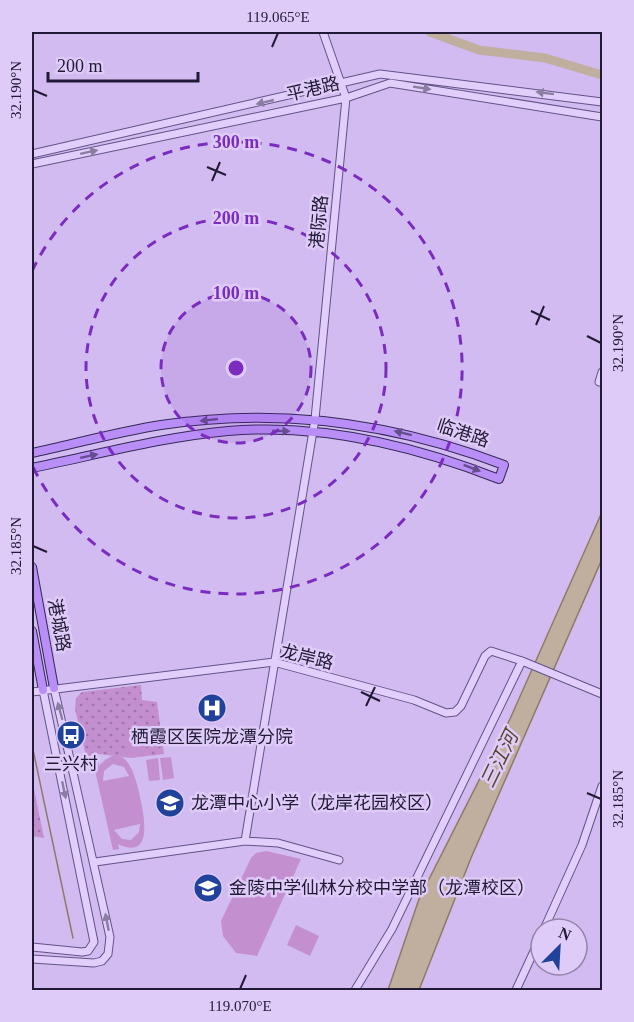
<svg xmlns="http://www.w3.org/2000/svg" width="634" height="1022" viewBox="0 0 634 1022" font-family="'Times New Roman','Noto Sans SC',serif">
  <defs>
    <pattern id="park-dots" width="8" height="8" patternUnits="userSpaceOnUse" patternTransform="scale(1.5)"><rect width="8" height="8" fill="#c48fce"/><path d="M2 2h.1M6 6h.1" fill="none" stroke="#9f74a8" stroke-width="1.8" stroke-linecap="round"/></pattern>
  </defs>
  <rect width="100%" height="100%" fill="#d2bbf0"/>
  <path fill="url(#park-dots)" d="M141,685l1,15 15,2 7,52 -33,4 -32,-4 -13,2 -11,-47 1,-11 6,-6z
    M32,779l12,59 -12,-2z"/>
  <path fill="#c48fce" fill-rule="evenodd" d="M140,728l3,26 -15,2 -2,-26z
    M97,756l2,10c27,-30 37,12 41,31 4,18 14,64 -22,47l1,5 -6,1 -21,-93zM113,764l11,3 5,9 -26,5 1,-10zM140,824l-1,8 -8,8 -9,-1 -8,-9z
    M171,757l3,21 -11,2 -3,-22z
    M158,758l2,22 -11,1 -3,-21z
    M266,851l35,8 -44,97 -21,-3 -13,-17 -2,-15 30,-63 5,-5z
    M296,925l23,11 -9,20 -23,-11z"/>
  <path fill="#c0ae9f" stroke="#8e7a67" stroke-width="1.5" d="M602,512v47l-131,299 -52,132h-31l31,-91 91,-180z"/>
  <g fill="none" stroke-linecap="round" stroke-linejoin="round">
    <path stroke="#8e7a67" stroke-width="1.5" d="M32,745l41,193"/>
    <path stroke="#c0ae9f" stroke-width="9" d="M430,32l49,18 66,8 57,17"/>
    <g stroke="#615488" stroke-width="9">
      <path id="minor" d="M32,154l348,-80 222,28
        M32,164l314,-66 44,-15 212,34
        M599,382l3,-10
        M32,692l242,-30 140,38 32,13 9,-1 6,-6 24,-50 6,-5 31,10 80,33
        M245,841l70,-422 31,-321 -23,-66
        M95,862l150,-21 33,2 61,17
        M544,929l38,-84 20,-59
        M32,947l50,5 6,-1 6,-9 -51,-252
        M32,959l62,4 8,-2 6,-7 2,-17 -56,-249
        M355,990l37,-61 130,-268
        M516,990l25,-54"/>
    </g>
    <g stroke="#322955" stroke-width="10">
      <path id="major" d="M32,453c42,-9 85,-21 129,-28 119,-18 231,-3 343,40l-5,14c-86,-34 -178,-56 -271,-48 -66,6 -132,24 -196,37
        M32,567l22,121
        M32,631l11,59"/>
    </g>
    <use href="#minor" stroke="#e1cefb" stroke-width="7"/>
    <use href="#major" stroke="#ba8ef7" stroke-width="8"/>
  </g>
  <defs><path id="oneway-solid" d="M-6-.8H1V-3.2L6.5 0L1 3.2V.8H-6Z" transform="scale(1.5)"/></defs>
  <g fill="#8a7da2">
    <use href="#oneway-solid" transform="translate(422 88) rotate(9)"/>
    <use href="#oneway-solid" transform="translate(545 93) rotate(-173)"/>
    <use href="#oneway-solid" transform="translate(265 102) rotate(167)"/>
    <use href="#oneway-solid" transform="translate(89 152) rotate(-12)"/>
    <use href="#oneway-solid" transform="translate(60 711) rotate(-105)"/>
    <use href="#oneway-solid" transform="translate(64 790) rotate(78)"/>
    <use href="#oneway-solid" transform="translate(107 922) rotate(-101)"/>
  </g>
  <g fill="#654e8d">
    <use href="#oneway-solid" transform="translate(209 420) rotate(174)"/>
    <use href="#oneway-solid" transform="translate(281 431) rotate(1)"/>
    <use href="#oneway-solid" transform="translate(403 433) rotate(-166)"/>
    <use href="#oneway-solid" transform="translate(89 456) rotate(-12)"/>
    <use href="#oneway-solid" transform="translate(472 468) rotate(21)"/>
  </g>
  <path fill="none" stroke="#201a36" stroke-width="2" d="M272,47l6,-14M33,90l14,6M207,167l19,8M212,181l8,-19M531,311l19,9M536,325l8,-19M587,336l14,7M33,546l14,6M361,692l19,9M366,706l9,-19M587,793l14,6M240,989l6,-14"/>
  <circle cx="236" cy="368" r="75" fill="#7b2cbf" fill-opacity=".12"/>
  <g fill="none" stroke="#7b2cbf" stroke-width="3" stroke-dasharray="10 8">
    <circle cx="236" cy="368" r="75"/>
    <circle cx="236" cy="368" r="150"/>
    <path d="M32 271A226 226 0 1 1 32 465"/>
  </g>
  <defs>
    <g id="hospital-disc" transform="scale(1.5)"><circle r="9.5" fill="#21429a" stroke="#decbf7"/><path d="M-5-5h3v3.5h4V-5h3V5h-3V1.5h-4V5h-3Z" fill="#fff"/></g>
    <g id="bus-disc" transform="scale(1.5)"><circle r="9.5" fill="#21429a" stroke="#decbf7"/><path d="M-5-6H5V4H4V6H2V4H-2V6H-4V4H-5ZM-3.5-4V0h7V-4ZM-3.5 1.2v1.5H-2V1.2ZM2 1.2v1.5H3.5V1.2Z" fill="#fff"/></g>
    <g id="school-disc" transform="scale(1.5)"><circle r="9.5" fill="#21429a" stroke="#decbf7"/><path d="M0-5L7-2L0 1L-7-2ZM-4 1L0 2.5L4 1V4Q0 6-4 4Z" fill="#fff"/></g>
  </defs>
  <g fill-rule="evenodd">
    <use href="#hospital-disc" x="212" y="708"/>
    <use href="#bus-disc" x="71" y="735"/>
    <use href="#school-disc" x="170" y="803"/>
    <use href="#school-disc" x="208" y="888"/>
  </g>
  <g text-anchor="middle" dominant-baseline="central" stroke-width="5" stroke-linejoin="round" paint-order="stroke">
    <g font-size="18" fill="#201a36" stroke="#decbf7">
      <text transform="translate(313 89) rotate(-13)">平港路</text>
      <text transform="translate(319 222) rotate(-85)">港际路</text>
      <text transform="translate(463 433) rotate(18)">临港路</text>
      <text transform="translate(59 625) rotate(79)">港城路</text>
      <text transform="translate(307 657) rotate(14)">龙岸路</text>
    </g>
    <g font-size="18" fill="#201a36" stroke="#decbf7">
      <text x="212" y="737">栖霞区医院龙潭分院</text>
      <text x="71" y="764">三兴村</text>
      <text x="191" y="803" text-anchor="start">龙潭中心小学（龙岸花园校区）</text>
      <text x="229" y="888" text-anchor="start">金陵中学仙林分校中学部（龙潭校区）</text>
    </g>
    <g font-size="20" font-style="italic" fill="#574728" stroke="#decbf7">
      <text transform="translate(499 759) rotate(-64)">三江河</text>
    </g>
  </g>
  <circle cx="236" cy="368" r="9" fill="#7b2cbf" stroke="#decbf7" stroke-width="3"/>
  <g font-size="18" text-anchor="middle" font-weight="bold" fill="#7b2cbf" stroke="#decbf7" stroke-width="5" stroke-linejoin="round" paint-order="stroke">
    <text x="236" y="148">300 m</text>
    <text x="236" y="224">200 m</text>
    <text x="236" y="299">100 m</text>
  </g>
  <rect width="634" height="1022" fill="none" stroke="#decbf7" stroke-width="66"/>
  <g transform="translate(559 947) rotate(24)"><circle r="28" fill="#decbf7" stroke="#9284aa" stroke-width="1.5"/>
  <path d="M0-4.5L10 22L0 15L-10 22Z" fill="#21429a"/>
  <text y="-9" font-size="16" font-weight="bold" text-anchor="middle" fill="#201a36">N</text>
  </g>
  <path d="M48 72v9h150v-9" fill="none" stroke="#201a36" stroke-width="3"/>
  <text x="57" y="72" font-size="18" fill="#201a36" stroke="#decbf7" stroke-width="4.5" paint-order="stroke">200 m</text>
  <rect x="33" y="33" width="568" height="956" fill="none" stroke="#201a36" stroke-width="2"/>
  <g font-size="15" text-anchor="middle" fill="#201a36">
    <text x="278" y="22">119.065°E</text>
    <text transform="translate(16 90) rotate(-90)" y="5">32.190°N</text>
    <text transform="translate(618 343) rotate(-90)" y="5">32.190°N</text>
    <text transform="translate(16 546) rotate(-90)" y="5">32.185°N</text>
    <text transform="translate(618 799) rotate(-90)" y="5">32.185°N</text>
    <text x="240" y="1011">119.070°E</text>
  </g>
</svg>
